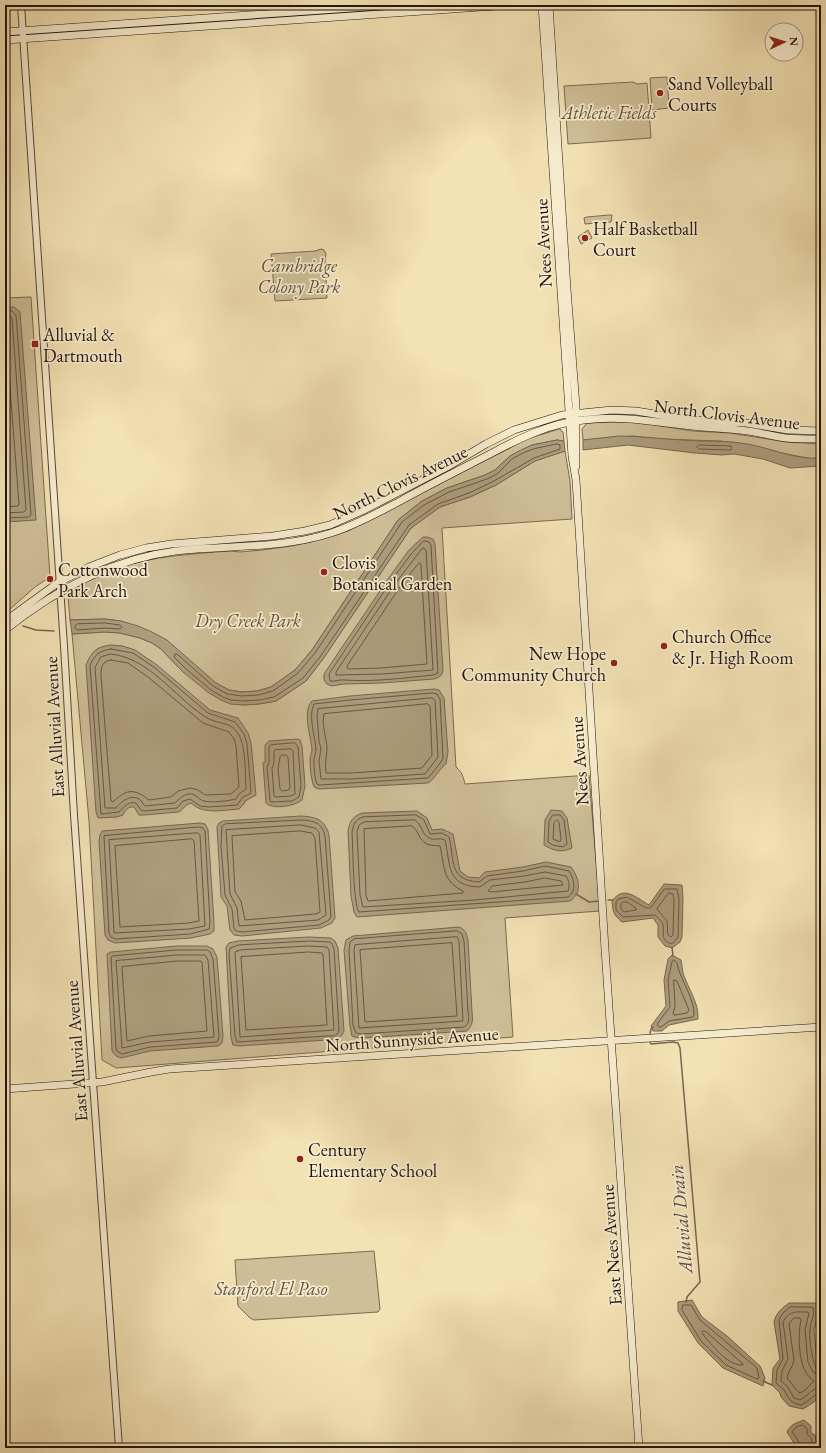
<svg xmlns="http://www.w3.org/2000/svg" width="826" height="1453" viewBox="0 0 826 1453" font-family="'EB Garamond',serif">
  <rect width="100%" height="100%" fill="#f3e2b4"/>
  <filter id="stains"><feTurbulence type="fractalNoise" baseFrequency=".005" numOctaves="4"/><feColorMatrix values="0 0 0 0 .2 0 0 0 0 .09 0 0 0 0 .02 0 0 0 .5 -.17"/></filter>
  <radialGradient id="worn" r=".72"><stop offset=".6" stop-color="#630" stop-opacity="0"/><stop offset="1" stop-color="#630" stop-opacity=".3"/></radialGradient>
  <path fill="#cfbf98" stroke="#786a53" d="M667,77l2,31 -17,2 -2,-32z
    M633,82l4,2 10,-1 4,55 -83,6 -4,-58z
    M609,215h3l-1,7 -26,2 -1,-6 3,-1z
    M588,230l4,8 -11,6 -3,-7z
    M321,249l3,1 2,4 -1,5 2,39 -52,3 -4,-47 44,-3z
    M31,297l19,280 -15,10 -26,23 -4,-5v-307z
    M611,422h26l55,9 38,2 56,9 35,2v14l-9,1 -91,-18 -63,-2 -24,-3 -51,4 -1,-11 5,-6z
    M559,429h2v2l2,1 1,9 -7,-1 -25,5 -22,11 -15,14 -10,5 -38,13 -25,13 -24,19 -86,130 -17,20 -24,17 -14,4 -16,1 -12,-2 -13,-7 -95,-62 -16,-2 -35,1 -2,-24 3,-6c14,-8 29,-15 44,-21 37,-13 76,-15 115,-18l10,1 22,-2 30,-4 19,-4 37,-11 179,-92z
    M565,451l5,30 2,38 -130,9 14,239c6,5 7,9 9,17l124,-9 11,136 -95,7 8,119 -397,31 -14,-8 -13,-239 -17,-187 33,-2 15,1 20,5 12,5 9,6 22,23 60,33 16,-1 17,-3 30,-20 17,-22 88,-131 29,-21 30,-10 26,-12 39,-24z
    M374,1251l6,58 -2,3 -124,8 -4,-2 -12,-12 -3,-46z"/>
  <path fill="#ac9c7c" stroke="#746650" d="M14,307l6,5 16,208 -31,2v-214z
    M619,436c21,0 42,3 64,4 21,2 42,0 64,4 24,4 48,16 74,14v8l-31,2 -27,-9 -29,-5 -12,1 -27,-2 -67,-8 -45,5v-10z
    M557,440l7,1 1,10 -30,10 -39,24 -26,12 -30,10 -29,21 -88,131 -17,22 -30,20 -17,3 -16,1 -13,-1 -9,-4 -12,-7 -26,-21 -22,-23 -9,-6 -12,-5 -20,-5 -15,-1 -33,2 -2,-14 35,-1 16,2 17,5 14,6 15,8 49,43 13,7 13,2 15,-1 14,-4 24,-17 17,-20 86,-130 24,-19 25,-13 38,-13 10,-5 15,-14 11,-6 11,-5z
    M423,537h4l6,2 2,5 8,126c-1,6 -3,7 -9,9l-52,4 -39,1 -11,2 -5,-2 -3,-4v-6l64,-95 21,-29z
    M111,645l12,1 12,4 22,15 53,45 28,8 10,15 3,10 5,52 -11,6 -1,3 -5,5c-16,1 -36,6 -48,-6 -7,2 -7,7 -13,9l-33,3h-6l-5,-8c-6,-1 -9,4 -11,8l-6,2 -19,1 -2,-6 -10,-147c6,-14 10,-18 25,-20z
    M434,689l5,1 5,8 4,54 -2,12c-7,5 -11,15 -18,19l-109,6 -5,-2c-3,-8 -4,-18 -4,-28 0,-3 2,-6 2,-9 -1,-13 -10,-39 0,-49l38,-5z
    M297,739l3,1 2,6 3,40 -3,14c-7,6 -29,10 -36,3l-3,-40 2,-1v-17l4,-4z
    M551,810l11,1 5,7 5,30c-11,5 -18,3 -28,-3l1,-25z
    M417,811l10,7 5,12 10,-1 11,5 7,37 8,6 11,1 6,-6 38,-5 23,-5 25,5c8,11 12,25 -1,34l-213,16 -3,-5 -3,-16 -3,-65c2,-10 4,-14 14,-18z
    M301,816c15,1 24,3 28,19l6,83 -3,5 -11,5 -79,8 -8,-1 -4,-5 -3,-24 -6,-9 -4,-70 2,-4 4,-2z
    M200,823l5,1 3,5 6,94v8l-4,3 -19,4 -76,5 -7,-3 -3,-5 -6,-94 1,-6 2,-4z
    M664,884l18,1 1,13 -1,39 -2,5 -8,6 -7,-2 -7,-9v-12l-5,-7 -31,4c-9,-8 -9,-10 -10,-21 12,-16 23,-4 37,4z
    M459,927c7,3 7,6 9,13l4,72c1,8 1,13 -5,19l-106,7 -6,-1 -3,-1 -2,-10 -6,-76 2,-10 7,-4z
    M309,937l22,1 4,3 3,7 6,83c-4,9 -8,9 -17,9l-88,6 -6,-1 -2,-7 -5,-91 3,-4 9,-2z
    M177,946h30l6,3 4,8 6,79 -1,7 -4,3 -68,5 -29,7 -5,-2 -4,-5 -5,-97 4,-2z
    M672,955l9,5c1,4 1,9 2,13 5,16 16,29 15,46l-29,6 -7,6h-9l-2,-5 15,-20 -2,-26 4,-21z
    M692,1300l10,17 25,19 33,30 5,12 -2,8 -40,-18 -25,-25 -20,-32v-9z
    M789,1303h28l1,12 -4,15 3,30 4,10v24l-7,8 -11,7 -14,-3 -8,-9 -1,-4 -8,-8 1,-17 7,-9 -6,-37c2,-9 8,-14 15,-19z
    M804,1420l7,6v7l4,2 3,13h-21l-10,-16c4,-8 9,-9 17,-12z"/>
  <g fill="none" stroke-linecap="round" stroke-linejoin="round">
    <path stroke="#665845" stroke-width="1" d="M5,312l7,-1 4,4 15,200 -2,2 -24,1
      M5,317l5,-1 2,2 14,192 -2,2 -19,1
      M5,323l14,181 -1,2 -13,1
      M557,444l3,1v4l-26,9 -40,23 -25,12 -31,11 -29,21 -89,132 -17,21 -29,19 -15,3 -16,1 -12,-1 -8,-3 -12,-7 -25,-21 -12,-12 1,-3h2l36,32 14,8 15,2 16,-1 15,-4 25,-18 17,-20 87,-131 22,-17 25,-13 38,-13 10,-5 15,-15 11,-6 10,-4z
      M699,445l32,1 1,2 -1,2 -32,-1 -2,-2z
      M424,541l5,1 2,3 7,128 -5,2c-29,3 -59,7 -88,5 -5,-1 -10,2 -15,1l-1,-7 62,-93 21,-28z
      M423,548l3,2 7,120 -51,4 -46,1v-3l59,-88z
      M420,563l1,2 6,99 -46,4 -33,1 -1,-3 53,-79 18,-23z
      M105,623l15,2 2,2 -2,2 -15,-1 -28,2 -2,-2v-2l2,-2z
      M111,649l22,4 22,15 53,45 27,9 9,12 3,10 4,49 -8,4 -6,8 -28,2 -9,-1 -10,-7 -7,2 -6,7 -33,3 -3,-1 -5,-7c-8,-2 -12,4 -17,9l-18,2 -11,-148c4,-11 9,-15 21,-17z
      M111,654c38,4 63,42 93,62 14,10 27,3 36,21 6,13 5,37 6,52l-7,5 -3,5c-9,2 -23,4 -32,2 -4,-1 -5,-3 -8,-5 -8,-6 -16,2 -21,7l-30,3c-2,-2 -4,-6 -6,-7 -9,-5 -18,3 -23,9h-11l-10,-141 6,-10z
      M111,660l17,3 20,14 55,46 26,9 5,7 2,7 3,41 -8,7 -26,1 -7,-5 -8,-2 -12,3 -7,6 -22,3c-14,-11 -22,-12 -36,2l-2,-1 -10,-125c0,-9 1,-15 10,-16z
      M433,693l4,1 3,5 3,59c-1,4 -11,15 -15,20l-108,7 -3,-1c-3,-8 -3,-18 -3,-26 1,-3 2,-6 2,-9 -1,-14 -8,-32 -2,-45l36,-4z
      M432,698l3,2 3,57 -13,17 -74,5h-30l-2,-18 2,-12 -2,-8 -2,-25 1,-7z
      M428,704l2,2 2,49 -10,13 -71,5h-25c-1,-8 0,-15 1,-23 0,-11 -6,-25 -3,-36z
      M295,743l3,4 3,39 -2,11 -7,4 -21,1 -1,-2 -3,-33 2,-5v-15l2,-2z
      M291,749l2,2 2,43 -4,2 -15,1 -2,-1 -2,-28 2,-5v-12l1,-1z
      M282,755h4l2,2 2,30 -1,3 -7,1 -2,-2 -2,-20 2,-12z
      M416,815l8,5 6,14 12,-1 7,4c6,24 -1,43 30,45l8,-6 36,-5 22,-5 24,5c5,8 8,20 -1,26l-209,15c-6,-8 -6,-66 -7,-80 2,-9 3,-12 11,-15z
      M553,815h7l4,5 3,24 -4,3 -10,-2 -5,-3 1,-20z
      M301,820c13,1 21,2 24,16l6,81 -2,3 -10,5 -77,7 -6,-1 -2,-3 -2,-19 -7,-14 -4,-49 1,-20 3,-2z
      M415,820c8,6 7,15 14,18 5,3 10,-1 16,2 6,26 1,46 35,47l10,-7 34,-4 21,-4 21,4c3,4 4,10 2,15l-93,9 -112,7 -3,-12 -3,-63 2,-7 5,-3z
      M557,820l2,2 2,17 -1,3 -7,-3 1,-16z
      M301,825l14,3 4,4 7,83 -8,5 -79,6 -2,-18 -7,-14 -4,-64z
      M412,826c7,4 6,14 15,18 4,2 8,1 13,2 5,20 1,34 23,45v2l-95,8 -2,-6 -2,-66z
      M199,827l4,1 2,3 5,92 -1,6 -19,5 -74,5 -5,-2 -2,-4 -5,-97z
      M300,831l12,2 3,5 5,74 -4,2 -71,6 -4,-19 -6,-9 -3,-56z
      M198,833l2,2 5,91 -16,3 -75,4 -5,-93z
      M192,839l2,2 5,80 -10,2 -69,4 -5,-81z
      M545,878l16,3 2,4 -72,7 -3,-1 4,-5 33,-4z
      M665,889h12l2,10 -1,38 -6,7c-14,-4 -6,-13 -10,-22 -2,-2 -5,-5 -7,-7l-32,2 -7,-7v-8l2,-3 9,-2 19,11h4z
      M669,893l4,1 1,5 -1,36 -2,2 -3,-2 -1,-14 -10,-12z
      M623,902h4l9,6v2l-12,2 -3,-3v-5z
      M457,931l5,3 2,7 4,71c1,6 2,11 -4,15l-103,7 -5,-1 -3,-8 -4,-75 1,-8 4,-3z
      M457,937l2,4 4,80 -104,7 -5,-78 1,-5z
      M309,941l21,1 2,2 2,5 5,81c-2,7 -6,6 -12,6l-90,6 -2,-6 -6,-82 1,-6 9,-3z
      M452,943l5,73 -92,6 -5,-72z
      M309,946l18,1 2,3 5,80 -94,7 -5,-85 5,-2z
      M177,950h30l3,2 3,7 6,77 -1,5 -2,1 -66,5 -28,7 -4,-2 -2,-3 -5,-92 2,-1z
      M309,952l13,1 1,1 4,71 -81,5 -5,-73z
      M177,955h28l3,5 6,77 -64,5 -28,6 -6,-87z
      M674,960l3,3c3,17 18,36 17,52l-1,2 -24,4 -8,6h-2l-2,-3 13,-17 -2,-27 4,-18z
      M177,961h24l1,1 5,69 -58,5 -22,5 -5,-74z
      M674,980l3,1 12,29 -2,3 -12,2 -2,-1 2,-8z
      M683,1305h8l9,15 57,48 2,10 -2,1 -31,-14 -25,-24 -19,-31z
      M794,1318h6l1,2c-3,13 -3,42 6,54 2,3 4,5 7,7l-10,10 -4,2c-4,-2 -9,-11 -13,-15 1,-7 6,-11 7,-18l-5,-36z
      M703,1331h2l37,32 1,2c-15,1 -29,-18 -38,-28l-3,-4z
      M821,1370l-5,-2c-4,-9 -7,-27 -6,-38 0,-8 5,-13 3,-22l-2,-1h-21l-7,6 -4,7 4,39 -6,11 -1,13c2,2 6,5 8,7 6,10 5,12 17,15 7,-3 15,-12 20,-13
      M821,1375l-8,-3 -5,-10 -3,-32 4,-17 -2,-1c-12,0 -17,-2 -24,10l5,37 -6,12 -1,10 7,6 6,11 6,2c8,-4 12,-12 21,-13
      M801,1448l-2,-6 -7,-10 4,-5 6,-2 5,3v6l4,4 3,10"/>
    <path stroke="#746650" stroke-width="1.5" d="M5,609l1,1
      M23,626l13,4 18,1
      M576,894l13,8 11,-1
      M608,900h5
      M672,947l1,9
      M650,1034l1,-5 2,-2
      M650,1042l1,2 22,-2 5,1 2,5 20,234 -13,15 -1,5
      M763,1381l9,4"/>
    <g stroke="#564838" stroke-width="8">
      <path id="tertiary" d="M21,5l43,641 10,169 45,633"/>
    </g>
    <g stroke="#21150e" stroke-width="8">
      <path id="secondary" d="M542,5l30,451 4,24 29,469 34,499
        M549,5l18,284 9,117v60
        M5,32l390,-27
        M5,40l506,-35
        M5,621l54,-39 30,-15 31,-12 26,-7 25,-4 102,-8 32,-5 25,-6 36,-16 81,-42 39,-23 28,-14 48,-15 50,-5 24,1 55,9 55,3 42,7 33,1
        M5,630c50,-40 106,-71 171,-79 52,-6 105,-2 155,-18 25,-8 48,-21 71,-33 29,-16 59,-31 88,-46 30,-16 60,-31 94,-34 38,-5 70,2 108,6 15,2 31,2 47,4 16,1 32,6 47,8 12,1 24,1 35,1
        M5,1089l97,-7 49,-10 18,-3 652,-42"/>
    </g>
    <use href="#tertiary" stroke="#f7ecce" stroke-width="6"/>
    <use href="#secondary" stroke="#f7ecce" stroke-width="7"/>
  </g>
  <g fill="#8f2418" stroke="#f7ecce" stroke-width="1.5">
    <circle cx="660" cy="93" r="4"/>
    <circle cx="585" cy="238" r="4"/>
    <rect x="31" y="340" width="8" height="8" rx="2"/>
    <circle cx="324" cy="572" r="4"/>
    <circle cx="50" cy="579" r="4"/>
    <circle cx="664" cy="646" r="4"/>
    <circle cx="614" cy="663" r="4"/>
    <circle cx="300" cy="1159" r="4"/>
  </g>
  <g text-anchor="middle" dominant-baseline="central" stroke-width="3.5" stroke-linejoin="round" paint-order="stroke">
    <g font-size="18" fill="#21150e" stroke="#f7ecce" text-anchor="start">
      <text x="668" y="83">Sand Volleyball<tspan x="668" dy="21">Courts</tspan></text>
      <text x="593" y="228">Half Basketball<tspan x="593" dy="21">Court</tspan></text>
      <text x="43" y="334">Alluvial &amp;<tspan x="43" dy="21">Dartmouth</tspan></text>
      <text x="332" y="562">Clovis<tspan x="332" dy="21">Botanical Garden</tspan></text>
      <text x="58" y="569">Cottonwood<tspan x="58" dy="21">Park Arch</tspan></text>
      <text x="672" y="636">Church Office<tspan x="672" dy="21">&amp; Jr. High Room</tspan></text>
      <text x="606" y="653" text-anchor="end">New Hope<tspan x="606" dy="21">Community Church</tspan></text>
      <text x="308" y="1149">Century<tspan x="308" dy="21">Elementary School</tspan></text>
    </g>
    <g font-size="18" font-style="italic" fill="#5e503e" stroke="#f7ecce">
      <text x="609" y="112">Athletic Fields</text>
      <text x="299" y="265">Cambridge<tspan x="299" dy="21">Colony Park</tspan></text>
      <text x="248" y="620">Dry Creek Park</text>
      <text x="271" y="1288">Stanford El Paso</text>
    </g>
    <g font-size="18" fill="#21150e" stroke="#f7ecce">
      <text transform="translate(543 243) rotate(-93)">Nees Avenue</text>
      <text transform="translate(727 414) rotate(7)">North Clovis Avenue</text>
      <text transform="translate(400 482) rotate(-26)">North Clovis Avenue</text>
      <text transform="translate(54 727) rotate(-93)">East Alluvial Avenue</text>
      <text transform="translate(579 761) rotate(-94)">Nees Avenue</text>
      <text transform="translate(412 1039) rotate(-4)">North Sunnyside Avenue</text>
      <text transform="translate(76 1051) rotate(-94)">East Alluvial Avenue</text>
      <text transform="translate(611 1245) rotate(-94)">East Nees Avenue</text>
    </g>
    <g font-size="19" font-style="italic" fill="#594b3a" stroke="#f7ecce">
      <text transform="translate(681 1219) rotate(-95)">Alluvial Drain</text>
    </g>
  </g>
  <rect width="826" height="1453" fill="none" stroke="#f3e2b4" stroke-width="20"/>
  <rect x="6" y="6" width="814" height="1441" fill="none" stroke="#21150e" stroke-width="2"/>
  <rect x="10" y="10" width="806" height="1433" fill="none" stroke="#21150e"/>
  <g transform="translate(784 42) rotate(86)"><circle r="19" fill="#f7ecce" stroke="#a19681"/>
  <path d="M0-3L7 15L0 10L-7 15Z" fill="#8f2418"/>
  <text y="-6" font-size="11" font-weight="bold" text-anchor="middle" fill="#21150e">N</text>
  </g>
  <rect width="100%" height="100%" filter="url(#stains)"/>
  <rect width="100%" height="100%" fill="url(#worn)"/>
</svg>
